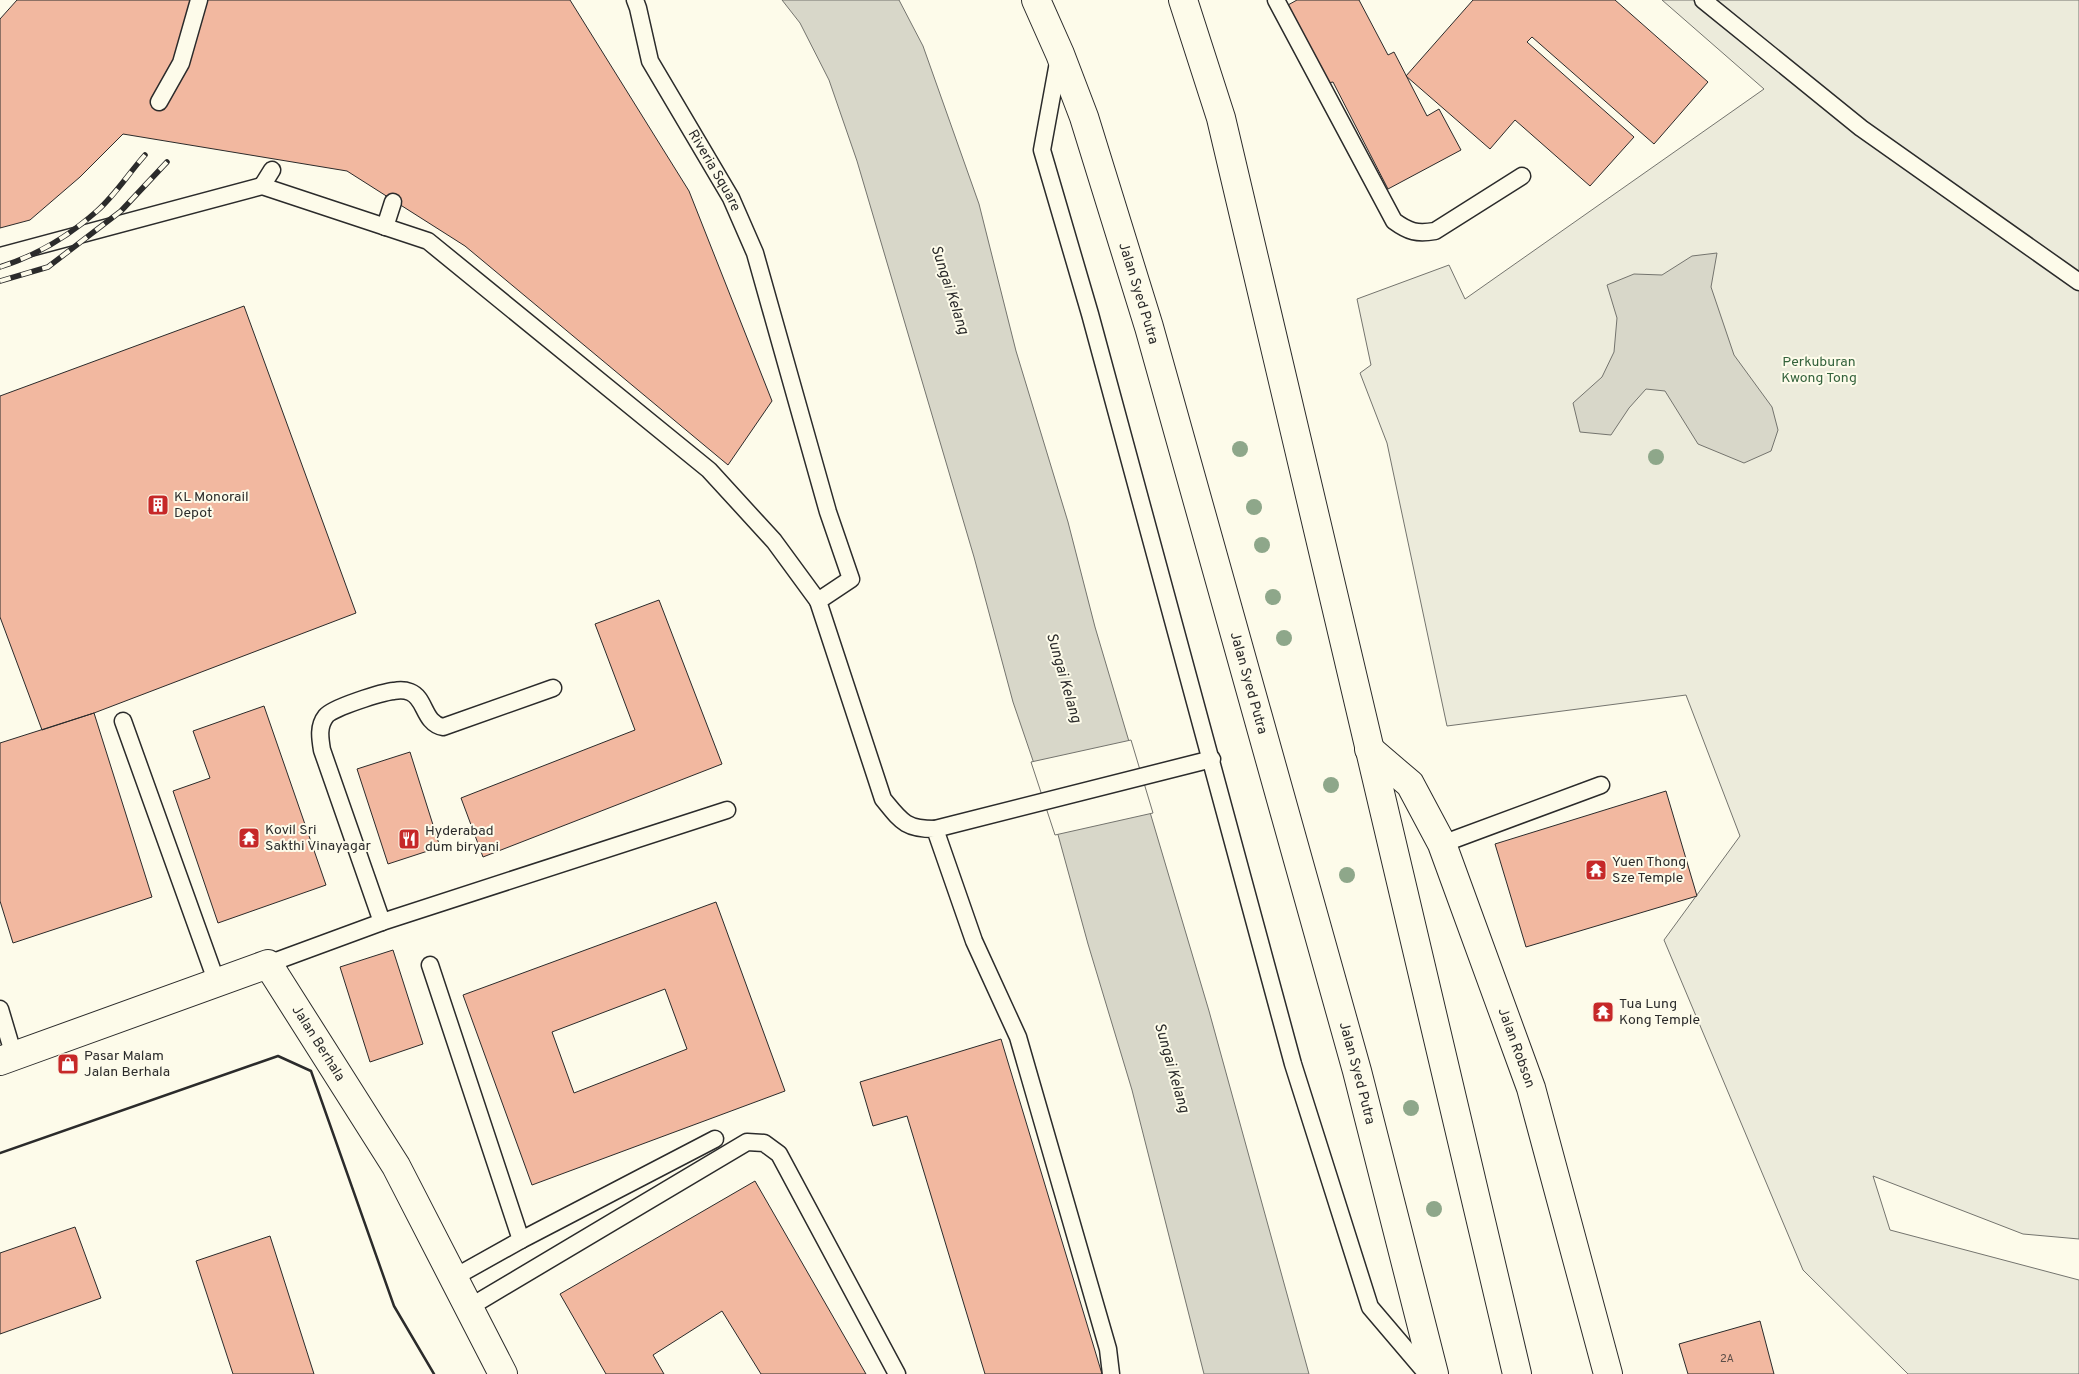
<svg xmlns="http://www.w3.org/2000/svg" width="2079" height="1374" viewBox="0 0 2079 1374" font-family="Overpass,sans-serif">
  <rect width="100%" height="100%" fill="#fdfbea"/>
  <path fill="#ecebdb" stroke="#74746e" d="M1662,0h417v1239l-56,-5 -150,-58 17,54 189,50v94h-171l-105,-104 -139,-330 76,-104 -54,-141 -239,31 -60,-283 -27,-70 11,-8 -14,-66 92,-34 16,34 299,-210z"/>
  <path fill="#d8d7c9" stroke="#74746e" d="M782,0h117l24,46 56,158 37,147 52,171 27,105 114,384 100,363h-105l-72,-284 -44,-146 -31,-113 -44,-129 -39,-145 -117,-396 -28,-81 -29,-57z
    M1717,253l-6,34 23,68 38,52 6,23 -7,21 -27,12 -46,-19 -33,-53 -19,-2 -17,19 -18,27 -31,-3 -7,-29 29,-26 12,-25 3,-34 -10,-33 27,-11 28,1 30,-19z"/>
  <path fill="#fdfbea" stroke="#74746e" d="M1131,740l22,73 -98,22 -24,-73z"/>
  <path fill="#f2b8a0" stroke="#2b2b2b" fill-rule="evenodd" d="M17,0h553l119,191 83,210 -44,64 -263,-219 -118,-75 -224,-37 -43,43 -50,43 -30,8v-209z
    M1297,0h62l29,55 6,-3 33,64 12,-7 22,41 -73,39 -55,-107 -5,1 -40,-78z
    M1473,0h142l93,82 -54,62 -122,-107 -5,5 107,95 -44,49 -75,-66 -25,29 -84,-73z
    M244,306l112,307 -262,100 -52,17 -42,-113v-221z
    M659,600l63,164 -239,93 -22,-59 174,-68 -40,-106z
    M264,706l62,179 -108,38 -45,-132 37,-13 -17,-47z
    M94,713l58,184 -139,46 -13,-42v-158z
    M410,752l30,95 -52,17 -31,-95z
    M1666,791l31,105 -171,51 -31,-103z
    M716,902l69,189 -253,94 -69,-190zM665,989l22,60 -113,44 -22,-61z
    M393,950l30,94 -53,18 -30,-95z
    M1001,1039l101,335h-117l-78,-258 -34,10 -13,-44z
    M755,1181l111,193h-105l-39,-63 -69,44 11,19h-58l-46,-80z
    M75,1227l26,71 -101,36v-81z
    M270,1236l44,138h-81l-37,-113z
    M1760,1321l14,53h-86l-9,-30z"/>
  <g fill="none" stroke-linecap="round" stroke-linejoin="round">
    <g stroke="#2b2b2b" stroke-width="19">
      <g id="lane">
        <path id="s1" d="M635,0l3,8 12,53 81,137 24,55 73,259 23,67 -33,22 65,198c18,22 22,30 52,30l39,112 44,96 90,312 3,25"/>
        <path d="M1276,0l118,221c15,11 23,13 41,10l87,-55"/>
        <path d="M1703,0l158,128 218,154"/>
        <path d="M1059,57l-17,93 48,164 203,750 77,243 57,67"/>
        <path d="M159,102l22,-39 18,-63"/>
        <path d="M262,186l10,-16"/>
        <path d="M385,227l8,-25"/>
        <path d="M0,256l262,-70 166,55 281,229 65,71 44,60"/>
        <path d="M123,721l94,262"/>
        <path d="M935,829l277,-70"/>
        <path d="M1442,844l159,-59"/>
        <path d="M382,922l-60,-172c-2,-12 -4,-24 4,-34 6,-8 56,-24 68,-25 5,-1 11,-1 16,1 16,6 13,31 33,35l110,-39"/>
        <path d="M268,964l114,-42 345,-112"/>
        <path d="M430,965l91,275 -68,38"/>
        <path d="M0,1009l14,47"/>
        <path d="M521,1240l194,-101"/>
        <path d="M468,1308l279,-166 17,1 15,11 118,220"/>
      </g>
    </g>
    <g stroke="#2b2b2b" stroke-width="30">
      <g id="street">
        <path id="s2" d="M0,1061l268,-97 128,202 107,208"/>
      </g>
    </g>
    <g stroke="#2b2b2b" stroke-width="30">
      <g id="secondary">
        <path id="s3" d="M1369,749l41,35 32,60 89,244 77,286"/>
      </g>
    </g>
    <g stroke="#2b2b2b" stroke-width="30">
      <g id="primary">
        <path id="s4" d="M1036,0l24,54 24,63 65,210 208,744 77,303"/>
        <path d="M1183,0l38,118 296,1256"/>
      </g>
    </g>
    <use href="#lane" stroke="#fdfbea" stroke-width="16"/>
    <use href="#street" stroke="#fdfbea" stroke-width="28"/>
    <use href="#secondary" stroke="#fdfbea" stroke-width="28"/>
    <use href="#primary" stroke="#fdfbea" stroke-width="28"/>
    <g stroke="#2b2b2b" stroke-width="5.5">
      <path id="rail" d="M0,267c35,-11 69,-31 97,-56 18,-16 32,-38 48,-56
        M0,281l48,-14 73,-56 46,-49"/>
    </g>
    <use href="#rail" stroke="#fdfbea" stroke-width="4" stroke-dasharray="11" stroke-linecap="butt"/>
    <path stroke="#2b2b2b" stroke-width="2.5" d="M0,1153l278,-97 33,15 83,235 40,68"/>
  </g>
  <g fill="#8ea78a">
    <circle cx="1240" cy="449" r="8"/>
    <circle cx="1656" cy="457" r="8"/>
    <circle cx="1254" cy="507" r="8"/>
    <circle cx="1262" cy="545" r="8"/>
    <circle cx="1273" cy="597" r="8"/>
    <circle cx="1284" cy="638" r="8"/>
    <circle cx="1331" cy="785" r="8"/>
    <circle cx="1347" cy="875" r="8"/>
    <circle cx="1411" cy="1108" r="8"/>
    <circle cx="1434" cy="1209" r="8"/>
  </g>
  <defs>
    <g id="building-square" transform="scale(1.125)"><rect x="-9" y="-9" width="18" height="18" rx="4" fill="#c62828" stroke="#fdfbea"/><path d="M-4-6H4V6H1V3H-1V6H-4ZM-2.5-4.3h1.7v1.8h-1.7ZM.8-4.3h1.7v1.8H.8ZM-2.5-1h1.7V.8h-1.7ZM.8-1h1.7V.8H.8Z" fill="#fff"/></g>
    <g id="temple-square" transform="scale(1.125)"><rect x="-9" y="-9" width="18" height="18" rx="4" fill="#c62828" stroke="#fdfbea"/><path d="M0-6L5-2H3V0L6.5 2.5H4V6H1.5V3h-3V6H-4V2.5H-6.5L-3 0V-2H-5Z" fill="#fff"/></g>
    <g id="restaurant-square" transform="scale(1.125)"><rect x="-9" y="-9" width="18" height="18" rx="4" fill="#c62828" stroke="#fdfbea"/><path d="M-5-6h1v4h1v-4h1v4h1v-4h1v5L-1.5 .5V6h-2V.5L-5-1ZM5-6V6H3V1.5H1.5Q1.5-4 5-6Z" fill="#fff"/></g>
    <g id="shop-square" transform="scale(1.125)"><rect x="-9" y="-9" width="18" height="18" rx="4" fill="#c62828" stroke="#fdfbea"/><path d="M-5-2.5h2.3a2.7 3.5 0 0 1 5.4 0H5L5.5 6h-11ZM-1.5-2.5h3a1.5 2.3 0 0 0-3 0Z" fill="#fff"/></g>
  </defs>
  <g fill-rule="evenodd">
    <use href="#building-square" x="158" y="505"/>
    <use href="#temple-square" x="249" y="838"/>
    <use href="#restaurant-square" x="409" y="839"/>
    <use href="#temple-square" x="1596" y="870"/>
    <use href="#temple-square" x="1603" y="1012"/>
    <use href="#shop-square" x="68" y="1064"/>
  </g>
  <g text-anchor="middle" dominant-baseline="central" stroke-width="4" stroke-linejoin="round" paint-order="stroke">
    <g font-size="11" fill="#5d4e48">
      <text x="1727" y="1359">2A</text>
    </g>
    <g font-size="14" fill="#2b2b2b" stroke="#fdfbea">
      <text stroke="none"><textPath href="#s1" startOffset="190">Riveria Square</textPath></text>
      <text stroke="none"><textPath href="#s4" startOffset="311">Jalan Syed Putra</textPath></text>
      <text stroke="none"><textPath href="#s4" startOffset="716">Jalan Syed Putra</textPath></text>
      <text stroke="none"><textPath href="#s2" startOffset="379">Jalan Berhala</textPath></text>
      <text stroke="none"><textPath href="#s3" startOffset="339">Jalan Robson</textPath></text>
      <text stroke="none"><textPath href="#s4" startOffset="1121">Jalan Syed Putra</textPath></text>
    </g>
    <g font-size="14" fill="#34623c" stroke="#fdfbea">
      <text x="1819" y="362">Perkuburan<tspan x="1819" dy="16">Kwong Tong</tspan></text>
    </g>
    <g font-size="14" fill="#2b2b2b" stroke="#fdfbea" text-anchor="start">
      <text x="174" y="497">KL Monorail<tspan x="174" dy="16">Depot</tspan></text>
      <text x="265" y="830">Kovil Sri<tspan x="265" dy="16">Sakthi Vinayagar</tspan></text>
      <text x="425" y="831">Hyderabad<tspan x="425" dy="16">dum biryani</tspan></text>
      <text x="1612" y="862">Yuen Thong<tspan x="1612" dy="16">Sze Temple</tspan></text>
      <text x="1619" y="1004">Tua Lung<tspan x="1619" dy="16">Kong Temple</tspan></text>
      <text x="84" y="1056">Pasar Malam<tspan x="84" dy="16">Jalan Berhala</tspan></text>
    </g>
    <g font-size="15" font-style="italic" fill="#2b2b2b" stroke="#fdfbea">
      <text transform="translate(949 290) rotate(72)">Sungai Kelang</text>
      <text transform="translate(1063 678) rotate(74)">Sungai Kelang</text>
      <text transform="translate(1171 1068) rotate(74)">Sungai Kelang</text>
    </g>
  </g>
</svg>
